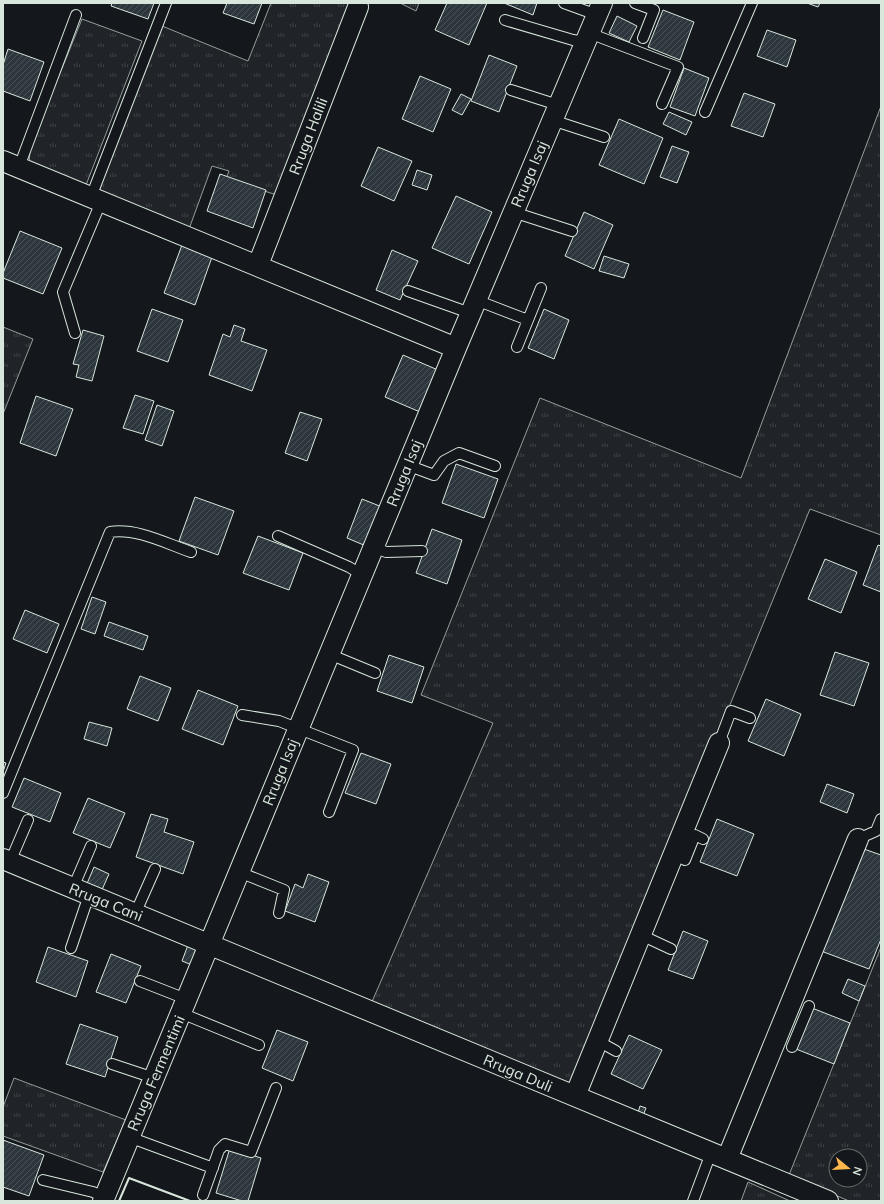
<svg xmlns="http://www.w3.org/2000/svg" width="884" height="1204" viewBox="0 0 884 1204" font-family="Mulish,sans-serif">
  <defs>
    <pattern id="grass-tufts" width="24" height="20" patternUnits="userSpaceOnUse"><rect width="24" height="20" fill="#202428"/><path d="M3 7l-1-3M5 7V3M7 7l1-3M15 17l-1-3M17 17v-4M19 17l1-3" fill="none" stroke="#404447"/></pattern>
    <pattern id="building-hatch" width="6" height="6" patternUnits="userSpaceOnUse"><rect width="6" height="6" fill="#2c363c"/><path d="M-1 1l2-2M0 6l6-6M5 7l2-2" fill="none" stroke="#4a5358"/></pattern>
  </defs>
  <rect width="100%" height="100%" fill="#14181c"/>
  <path fill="url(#grass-tufts)" stroke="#939e99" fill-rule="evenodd" d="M271,3h79l-73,192 -51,-16 3,-8 -17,-5 -23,63 -87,-34 -4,-6 64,-163 86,35z
    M400,3h19l-3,8z
    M82,19l60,22 -56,144 -57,-20 1,-15 7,-20z
    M881,106v429l-71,-26 -230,563 -11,12 -198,-80 122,-281 -72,-28 119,-297 201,80z
    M3,327l30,12 -30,75z
    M881,947v254h-32l-60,-26zM836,1156h24v24h-24z
    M14,1078l112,42 -23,52 -100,-36v-29z
    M748,1182l42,19h-49z"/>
  <path fill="url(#building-hatch)" stroke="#d8e6dc" d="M112,3h42l-6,16 -37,-13z
    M227,3h35l-8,21 -31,-11z
    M447,3h40l-18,42 -34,-15z
    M504,3h33l-4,12z
    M807,3h13l-2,4z
    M663,10l31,12 -14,38 -32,-13z
    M617,16l20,10 -8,16 -20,-9z
    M767,30l29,10 -9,27 -30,-11z
    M8,49l36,13 -14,39 -27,-10v-26z
    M489,55l28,11 -18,46 -28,-11z
    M684,68l25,10 -14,38 -25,-9z
    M420,76l31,13 -18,43 -31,-13z
    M744,93l31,11 -12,33 -32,-11z
    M461,94l10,5 -9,16 -10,-5z
    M669,112l23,10 -6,13 -23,-11z
    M619,119l44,19 -19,46 -45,-19z
    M672,146l17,6 -12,31 -17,-6z
    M378,147l34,14 -18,40 -33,-15z
    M417,170l15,5 -5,15 -15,-5z
    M220,174l46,16 -13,38 -46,-17z
    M456,196l36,16 -23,52 -37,-16z
    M584,212l29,13 -19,44 -29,-13z
    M20,231l42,17 -19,46 -40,-16v-5z
    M182,245l30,12 -17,48 -31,-12z
    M392,250l26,11 -18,39 -24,-10z
    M604,256l25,8 -5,14 -25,-7z
    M152,309l31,11 -15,42 -31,-11z
    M544,309l25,11 -15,39 -26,-11z
    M234,325l11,4 -4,12 26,9 -15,41 -43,-16 14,-41 7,3z
    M83,330l21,6 -12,45 -16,-4 3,-12 -6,-1z
    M403,355l35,15 -18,42 -35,-15z
    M135,395l19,6 -11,33 -20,-6z
    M36,396l37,13 -17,47 -36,-13z
    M157,405l17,6 -12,35 -17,-6z
    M300,412l22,7 -15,42 -22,-8z
    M456,464l42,15 -14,39 -42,-15z
    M195,497l39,14 -16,44 -39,-14z
    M362,499l20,8 -16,39 -19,-8z
    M432,529l30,11 -15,44 -31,-11z
    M258,536l45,17 -14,37 -46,-17z
    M878,545l3,1v46l-18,-7z
    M825,559l32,13 -16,41 -33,-14z
    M92,597l14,5 -11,32 -14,-5z
    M25,610l34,14 -12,29 -34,-14z
    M109,622l39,14 -5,14 -39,-14z
    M835,652l34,11 -15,43 -34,-11z
    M389,655l35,12 -12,36 -35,-12z
    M140,676l31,12 -13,33 -31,-12z
    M198,690l40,16 -15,39 -41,-16z
    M766,699l35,15 -17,42 -36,-15z
    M89,722l23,6 -5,18 -23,-7z
    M361,753l30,11 -15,40 -31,-11z
    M3,762l3,1 -3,9z
    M24,778l37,15 -11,29 -38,-15z
    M827,784l27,10 -7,19 -27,-11z
    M88,798l37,15 -15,35 -37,-15z
    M151,814l17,5 -4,13 30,10 -11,32 -47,-17z
    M717,819l37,15 -17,42 -37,-14z
    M861,848l20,7v84l-12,30 -48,-18z
    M94,867l15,7 -8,18 -15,-6z
    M308,874l21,8 -14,40 -30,-11 10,-27 8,4z
    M683,931l25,10 -15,38 -25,-9z
    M188,945l11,4 -7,16 -10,-4z
    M48,947l40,14 -12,36 -40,-15z
    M111,954l30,12 -15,37 -30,-11z
    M848,979l17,7 -6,15 -17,-8z
    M812,1008l38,15 -16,41 -38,-15z
    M80,1024l38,13 -13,40 -39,-13z
    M277,1030l31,12 -15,39 -31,-13z
    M629,1035l33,15 -19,39 -32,-15z
    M640,1106l6,2 -4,10 -5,-2z
    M3,1140l41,15 -15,41 -26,-9z
    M230,1148l31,10 -13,43h-6l-26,-8z"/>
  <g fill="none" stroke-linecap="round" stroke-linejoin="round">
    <g stroke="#d8e6dc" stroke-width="12">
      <path id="service" d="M564,3l33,12
        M635,3l19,7 -11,28
        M505,20l68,20 12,2
        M589,33l89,34 -16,37
        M511,90l47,15
        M705,112l47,-109
        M552,120l52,17
        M19,167l57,-152
        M91,197l75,-194
        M513,212l59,19
        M408,291l62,22
        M476,300l52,20
        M75,333l-12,-41 38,-90
        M517,347l24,-59
        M407,465l27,10 10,-14 15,-8 36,13
        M278,536l71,31 13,8
        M373,547l13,5 36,-1
        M329,654l46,19
        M242,715l37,6 74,29 -24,62
        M719,743l12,-32 19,7
        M3,793l107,-261c27,-4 55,11 81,20
        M858,839l18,-8 5,-12
        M674,855l11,5 10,-25 8,4
        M10,862l18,-42
        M239,872l45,18 -5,23
        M73,888l18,-42
        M135,914l20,-45
        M641,935l30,14
        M71,948l18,-53
        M140,981l46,18
        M181,1013l78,32
        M598,1041l18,10
        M792,1047l17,-41
        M112,1064l42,14
        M129,1137l84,31
        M43,1180l50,12 11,5
        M203,1195l16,-45 6,-6 26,8 25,-64
        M693,1201l18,-48"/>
    </g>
    <g stroke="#d8e6dc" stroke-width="22">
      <path id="minor" d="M3,161l453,187
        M258,265l100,-258
        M3,859l825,342
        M575,1096l144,-353
        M727,1159l131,-320
        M103,1201l353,-853 146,-345"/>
    </g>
    <use href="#service" stroke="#14181c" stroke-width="10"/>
    <use href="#minor" stroke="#14181c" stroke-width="20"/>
    <path stroke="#d8e6dc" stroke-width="2" d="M119,1201l10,-23 61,23"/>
  </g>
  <g text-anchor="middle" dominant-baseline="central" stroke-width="3" stroke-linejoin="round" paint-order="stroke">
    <g font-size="15" fill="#d8e6dc" stroke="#14181c">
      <text transform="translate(308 136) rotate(-69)">Rruga Halili</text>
      <text transform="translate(529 174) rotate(-67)">Rruga Isaj</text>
      <text transform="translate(404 473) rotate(-68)">Rruga Isaj</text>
      <text transform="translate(280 772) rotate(-68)">Rruga Isaj</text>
      <text transform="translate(106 902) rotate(22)">Rruga Cani</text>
      <text transform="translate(156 1073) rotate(-67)">Rruga Fermentimi</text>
      <text transform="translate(518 1073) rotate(23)">Rruga Duli</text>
    </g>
  </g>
  <rect width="884" height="1204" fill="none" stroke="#d8e6dc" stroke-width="8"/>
  <g transform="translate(848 1168) rotate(108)"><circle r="19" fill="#14181c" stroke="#626a69"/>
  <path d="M0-3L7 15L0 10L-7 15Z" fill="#ffb74d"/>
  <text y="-6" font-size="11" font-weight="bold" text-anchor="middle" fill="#d8e6dc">N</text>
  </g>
</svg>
